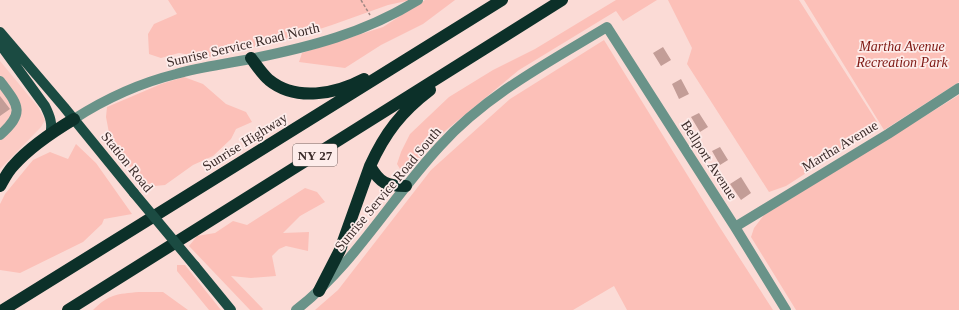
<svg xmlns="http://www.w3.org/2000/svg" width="959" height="310" viewBox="0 0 959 310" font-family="Georgia,serif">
  <rect width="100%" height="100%" fill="#fbdbd6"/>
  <path fill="#fccbc4" d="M0,61l38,46 7,13 -4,7 -41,42z"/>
  <path fill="#fcc0b8" d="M168,0h243l-23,5 -56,20 -43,14 -84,19 -26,-5 -18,5 -12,-4 -1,-20 6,-10 23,-10z
    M425,0h30l-32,24 -42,21 -36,23 -46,-6 3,-9 81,-26z
    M616,0h41l-34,21 -7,-10 -97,59 -86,71 -13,17 -20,11 -3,-5 4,-12 9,-18 39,-37 44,-27 42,-21z
    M668,0h131l78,122 -4,8 -87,56 -17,6 -82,-128 5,-16z
    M804,0h155v82l-75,48z
    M604,40l113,183 56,87h-146l-13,-24 -41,24h-258l23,-20 93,-120 79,-71z
    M184,77l19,7 23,20 20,8 6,10 -16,7 -5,10 -18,17 -20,9 -28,20 -21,2 -34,-49 -4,-21 1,-10 54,-23z
    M959,95v215h-163l-45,-73 3,-9 10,-13z
    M76,144l20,19 36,51 -28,5 -2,5 -19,18 -63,31 -20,-3v-66l5,-10 28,-34 17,-8 18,7z
    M305,188l12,4 8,10 -25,14 -17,17 26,-1 -1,19 -22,-5 -7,3 -7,7 4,20 -25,2 -20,-2 32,33 -1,1h-12l-61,-64 8,-10 18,-3 18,-12 14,4z
    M177,265h8l36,45h-12l-32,-39z
    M139,292h24l25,18h-95c16,-16 24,-16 46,-18z"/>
  <path fill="#c39d97" d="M663,47l8,13 -10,6 -8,-13z
    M681,79l8,15 -10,5 -7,-15z
    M0,96l10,13 -10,7z
    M699,113l9,14 -8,5 -9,-15z
    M720,147l8,13 -8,5 -8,-14z
    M741,177l10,16 -10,7 -11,-16z"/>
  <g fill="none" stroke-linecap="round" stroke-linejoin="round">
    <path stroke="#9f8783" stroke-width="1.5" stroke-dasharray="3 2" stroke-linecap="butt" d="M361,0l9,15"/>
    <path stroke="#6a9389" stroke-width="10" d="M0,81c18,24 26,31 0,54
      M74,119c31,-20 66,-36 102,-45 24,-7 50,-10 74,-15 60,-12 115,-26 168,-59
      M735,227l153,-93 71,-46
      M296,310c58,-45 94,-110 144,-164 46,-51 109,-84 167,-119l128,200 51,83"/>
    <path stroke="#1b4b42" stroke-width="10" d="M0,32l64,75 70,86
      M0,40l2,7 43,59c5,10 8,18 5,29
      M195,266l36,44"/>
    <path stroke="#0c3029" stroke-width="12" d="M251,58c6,8 11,16 18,22 27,22 67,14 95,-1
      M370,166c10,17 16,20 36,20
      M0,186c4,-7 8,-15 14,-21 16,-18 40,-34 60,-46
      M319,291l21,-41 30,-84c15,-33 31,-54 60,-76
      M3,310l499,-310
      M68,310l494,-310"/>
    <path stroke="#1b4b42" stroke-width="10" d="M134,193l61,73"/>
  </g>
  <g text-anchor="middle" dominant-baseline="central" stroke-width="3.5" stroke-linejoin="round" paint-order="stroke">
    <rect fill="#fdecea" stroke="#756563" stroke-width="1" x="293" y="144" width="44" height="22" rx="3"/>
    <g font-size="13" font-weight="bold" fill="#3b2b29">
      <text x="315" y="155">NY 27</text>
    </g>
    <g font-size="14" fill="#3b2b29" stroke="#fdecea">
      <text transform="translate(243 45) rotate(-13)">Sunrise Service Road North</text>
      <text transform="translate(245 142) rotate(-32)">Sunrise Highway</text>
      <text transform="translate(840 146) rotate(-31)">Martha Avenue</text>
      <text transform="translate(709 160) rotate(57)">Bellport Avenue</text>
      <text transform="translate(127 162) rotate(51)">Station Road</text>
      <text transform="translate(388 189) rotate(-50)">Sunrise Service Road South</text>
    </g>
    <g font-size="14" font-style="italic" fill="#7e1813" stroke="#fdecea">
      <text x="902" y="46">Martha Avenue<tspan x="902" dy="16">Recreation Park</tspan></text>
    </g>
  </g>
</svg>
